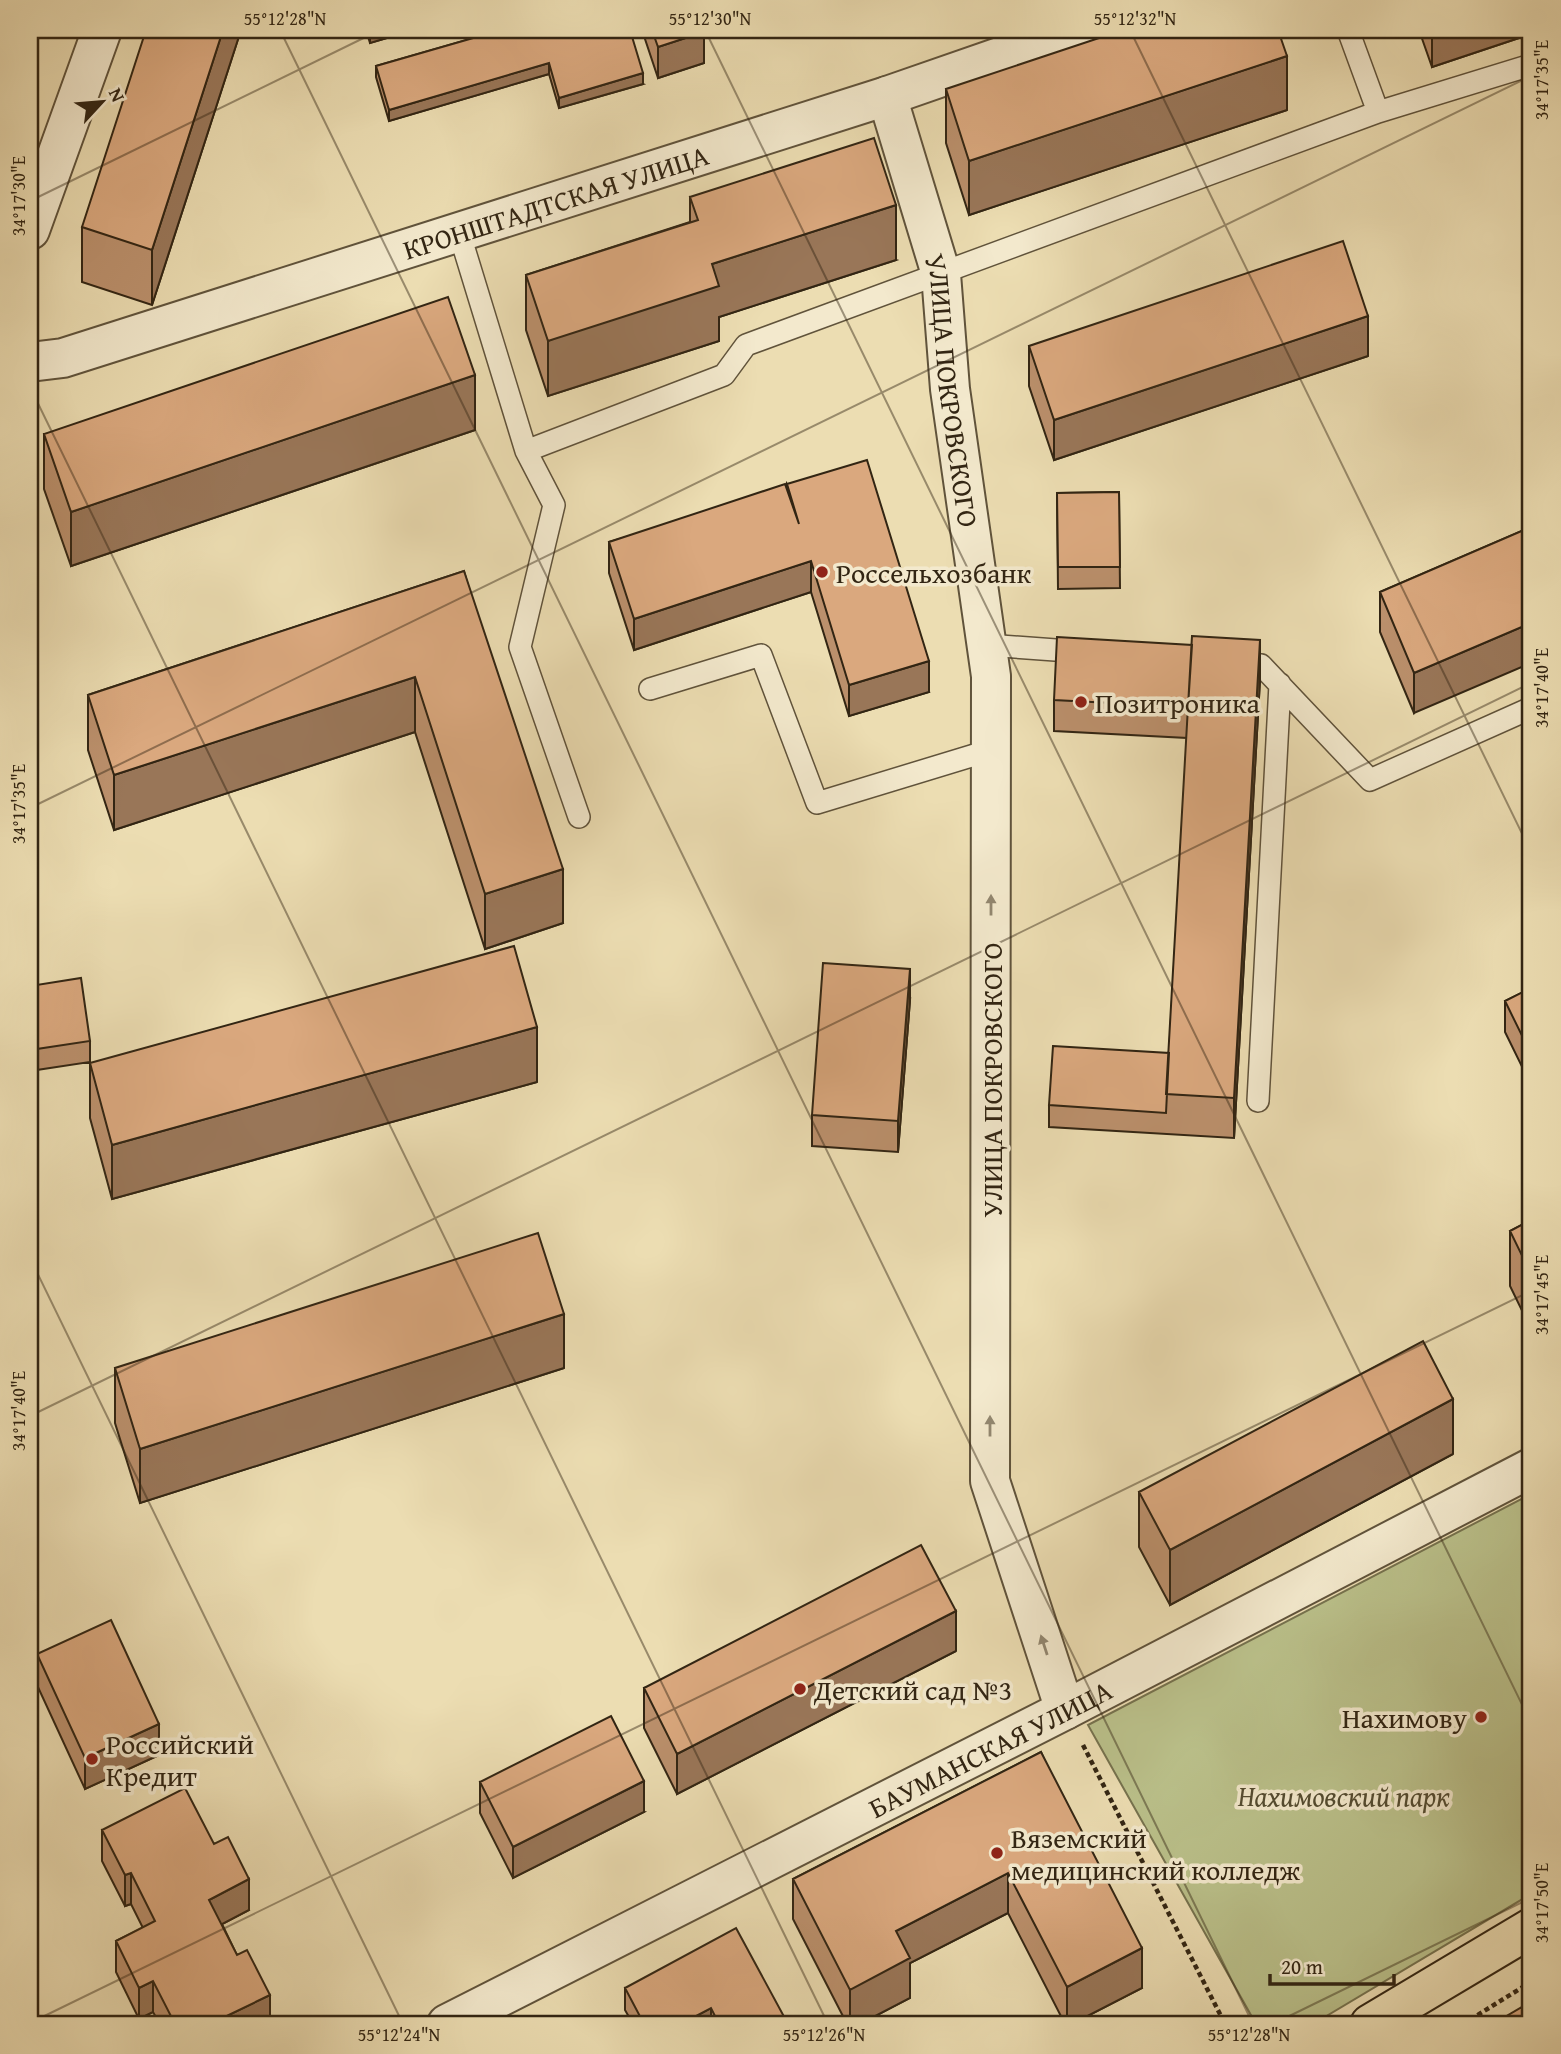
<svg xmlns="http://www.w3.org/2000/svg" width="1561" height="2054" viewBox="0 0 1561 2054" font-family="'Gentium Book Plus',serif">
  <rect width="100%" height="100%" fill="#ecddb2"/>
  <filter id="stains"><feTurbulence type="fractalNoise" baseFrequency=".00286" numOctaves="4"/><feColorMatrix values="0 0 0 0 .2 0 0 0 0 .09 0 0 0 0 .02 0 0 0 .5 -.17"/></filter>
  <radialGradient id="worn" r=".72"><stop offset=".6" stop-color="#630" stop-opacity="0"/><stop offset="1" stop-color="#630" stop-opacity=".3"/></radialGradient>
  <path fill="#bac08a" stroke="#76724e" stroke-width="2" d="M1531,1494v400l-218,130h-57l-168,-299z"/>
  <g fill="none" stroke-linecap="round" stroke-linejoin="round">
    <g stroke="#60533b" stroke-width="24">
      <path id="lane" d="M1348,30l30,82
        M459,232l67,219 28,54 -34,142 59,170
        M526,451l198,-76 22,-30 632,-233 153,-47
        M987,645l96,7
        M1233,663l28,2 109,115 161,-72
        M650,689l111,-34 56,148 174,-53
        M1258,1101l22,-417"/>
    </g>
    <g stroke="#60533b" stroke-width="42">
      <g id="street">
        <path id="s1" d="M887,96l54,178 9,115 41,287 -1,805 75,229"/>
        <path d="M30,230l72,-200"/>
        <path id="s2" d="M30,362l33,-4 824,-262 190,-66"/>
        <path id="s3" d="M447,2024l618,-314 466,-242"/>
      </g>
    </g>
    <g stroke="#322513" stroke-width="42">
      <path id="primary" d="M1370,2024l161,-96"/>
    </g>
    <path stroke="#322513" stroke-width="4.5" stroke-dasharray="5 3.5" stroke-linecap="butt" d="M1083,1745l142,279
      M1463,2024l68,-42"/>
    <use href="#lane" stroke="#f3e9cd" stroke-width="21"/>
    <use href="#street" stroke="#f3e9cd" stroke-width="38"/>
    <use href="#primary" stroke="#ecddb2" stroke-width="38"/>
  </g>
  <path fill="#bb906c" stroke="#322513" stroke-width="2" d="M241,30l-89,275 -70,-23v-55z
    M366,30h48l-44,13z
    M501,30l142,54 -84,24 -10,-34 -160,47 -13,-44v-11z
    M642,30h61l1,33 -46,15z
    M1419,30h112v4l-99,33z
    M946,89l341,21 -318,105 -23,-72z
    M690,197l206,63 -177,57v24l-171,55 -22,-66v-55l164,-53z
    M1029,346l339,10 -314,104 -25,-74z
    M475,430l-404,136 -27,-77v-55z
    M787,484l142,208 -80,24 -38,-124 -177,58 -25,-77v-31l178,-52z
    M1119,492l1,96 -62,1 -1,-96z
    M1531,527l-117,186 -34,-81v-40z
    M464,571l99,352 -78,26 -70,-217 -301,98 -26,-80v-55z
    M1260,680l-26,458 -185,-11v-22l120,-52 18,-315 -133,-7v-31z
    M30,986l60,55v21l-60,9z
    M1531,988v97l-26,-53v-31z
    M910,1000l-12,152 -86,-6v-31z
    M90,1063l447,19 -425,117 -22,-81z
    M1531,1220v109l-21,-43v-55z
    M115,1368h449l-424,135 -25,-80z
    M1453,1454l-283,151 -31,-58v-55z
    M956,1651l-279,143 -33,-66v-40z
    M37,1654l122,101 -74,34 -48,-104z
    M1041,1752l101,236 -70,36h-7l-57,-111 -98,50v35l-50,26h-13l-54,-105v-40z
    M480,1782l164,30 -131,66 -33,-65z
    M102,1830l112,14 35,66 -27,14 48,100h-110l-7,-12 -14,7 -23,-47v-31l27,-13 -12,-24 -6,2 -23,-45z
    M625,1988l163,36h-155l-8,-14z"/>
  <path fill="#997658" stroke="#322513" stroke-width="2" d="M223,30h18l-89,275v-55z
    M379,30h35l-44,13v-10z
    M1432,30h99v4l-99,33z
    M704,32v31l-46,15v-31z
    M1287,56v54l-318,105v-54z
    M549,63v11l-160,47v-11z
    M643,73v11l-84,24v-10z
    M896,205v55l-177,57v24l-171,55v-55l164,-77z
    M1368,316v40l-314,104v-40z
    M475,375v55l-404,136v-54z
    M811,561v31l-177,58v-31z
    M1531,623v40l-117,50v-40z
    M1260,640v40l-26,458v-40z
    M929,661v31l-80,24v-31z
    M415,677v55l-301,98v-55z
    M563,869v54l-78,26v-55z
    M910,969v31l-12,152v-31z
    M537,1027v55l-425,117v-54z
    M564,1314v54l-424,135v-54z
    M1453,1399v55l-283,151v-55z
    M956,1611v40l-279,143v-40z
    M159,1724v31l-74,34v-31z
    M644,1781v31l-131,66v-31z
    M131,1873v31l-6,2v-31z
    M1008,1873v40l-98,50v35l-50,26h-10v-34l46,-59z
    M249,1879v31l-40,21v-31z
    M1142,1948v40l-70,36h-5v-37z
    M153,1981v31l-14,7v-31z
    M270,1995v29h-60z
    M711,2008v16h-30z"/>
  <path fill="#daa87e" stroke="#322513" stroke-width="2" d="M146,30h77l-71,220 -70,-23z
    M501,30h129l13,43 -84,25 -10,-35 -160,47 -13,-44z
    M652,30h51l1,2 -46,15z
    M1123,30h155l9,26 -318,105 -23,-72z
    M874,138l22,67 -184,59 7,22 -171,55 -22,-66 172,-55 -8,-23z
    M1343,241l25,75 -314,104 -25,-74z
    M448,297l27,78 -404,137 -27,-78z
    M867,460l62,201 -80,24 -38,-124 -177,58 -25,-77 176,-58 14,40 -12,-40z
    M1119,492l1,75h-62l-1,-74z
    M1531,527v96l-117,50 -34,-81z
    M464,571l99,298 -78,25 -70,-217 -301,98 -26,-80z
    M1192,636l68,4 -26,458 -68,-4z
    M1057,637l135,8 -4,62 -134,-7z
    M514,946l23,81 -425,118 -22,-82z
    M823,963l87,6 -12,152 -86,-6z
    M81,978l9,63 -60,9v-64z
    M1531,988v66l-26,-53z
    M1053,1046l116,7 -3,60 -117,-8z
    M1531,1220v54l-21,-43z
    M538,1233l26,81 -424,135 -25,-81z
    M1423,1341l30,58 -283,151 -31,-58z
    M921,1545l35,66 -279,143 -33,-66z
    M111,1620l48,104 -74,34 -48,-104z
    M611,1716l33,65 -131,66 -33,-65z
    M1041,1752l101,196 -75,39 -59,-114 -112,58 14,27 -60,32 -57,-111z
    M185,1788l29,56 14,-7 21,42 -40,21 28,55 10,-5 23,45 -60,29h-35l-22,-43 -14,7 -23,-47 39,-20 -24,-48 -6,2 -23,-45z
    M736,1928l52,96h-69l-8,-16 -30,16h-37l-19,-36z
    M1522,2007l9,17h-38z"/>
  <defs><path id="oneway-solid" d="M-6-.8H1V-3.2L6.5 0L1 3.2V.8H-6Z" transform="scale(1.75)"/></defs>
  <g fill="#928770">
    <use href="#oneway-solid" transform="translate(991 905) rotate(-90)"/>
    <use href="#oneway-solid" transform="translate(990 1426) rotate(-90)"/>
    <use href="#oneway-solid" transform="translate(1044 1645) rotate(-108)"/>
  </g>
  <path fill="none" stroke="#322513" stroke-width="2" stroke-opacity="0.45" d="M280,30l973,1994M705,30l826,1693M1130,30l401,822M30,201l350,-171M30,387l798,1637M30,808l1501,-732M30,1258l373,766M30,1416l1501,-733M30,2023l1501,-732M1273,2024l258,-126"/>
  <g fill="#8f2418" stroke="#f3e9cd" stroke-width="2.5">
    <circle cx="822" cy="572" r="7"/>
    <circle cx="1081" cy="702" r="7"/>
    <circle cx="800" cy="1689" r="7"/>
    <circle cx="1481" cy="1717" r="7"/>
    <circle cx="92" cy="1759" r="7"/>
    <circle cx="997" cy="1853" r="7"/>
  </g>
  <g text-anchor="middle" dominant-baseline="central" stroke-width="7" stroke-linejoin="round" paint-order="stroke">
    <g font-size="28" fill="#322513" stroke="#f3e9cd">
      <text stroke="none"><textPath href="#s2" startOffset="550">КРОНШТАДТСКАЯ УЛИЦА</textPath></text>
      <text stroke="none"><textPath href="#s1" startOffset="303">УЛИЦА ПОКРОВСКОГО</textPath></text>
      <text transform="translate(991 1080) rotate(-90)">УЛИЦА ПОКРОВСКОГО</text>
      <text stroke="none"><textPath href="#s3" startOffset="609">БАУМАНСКАЯ УЛИЦА</textPath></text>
    </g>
    <g font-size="28" fill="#322513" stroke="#f3e9cd" text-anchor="start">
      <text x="836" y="572">Россельхозбанк</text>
      <text x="1095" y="702">Позитроника</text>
      <text x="814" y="1689">Детский сад №3</text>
      <text x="1467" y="1717" text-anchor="end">Нахимову</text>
      <text x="106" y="1743">Российский<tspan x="106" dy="32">Кредит</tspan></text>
      <text x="1011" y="1837">Вяземский<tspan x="1011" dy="32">медицинский колледж</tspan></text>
    </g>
    <g font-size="28" font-style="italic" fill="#544c31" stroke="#f3e9cd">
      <text x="1344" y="1795">Нахимовский парк</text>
    </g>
  </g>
  <rect width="1561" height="2054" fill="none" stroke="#ecddb2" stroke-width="77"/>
  <g transform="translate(102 102) rotate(64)" stroke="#f3e9cd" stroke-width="5" paint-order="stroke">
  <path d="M0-5L12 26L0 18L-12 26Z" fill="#322513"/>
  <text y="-10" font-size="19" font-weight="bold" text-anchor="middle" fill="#322513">N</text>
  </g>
  <path d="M1270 1974v10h124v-10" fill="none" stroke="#322513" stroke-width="3.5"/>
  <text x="1281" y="1974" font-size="21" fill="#322513" stroke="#f3e9cd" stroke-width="5" paint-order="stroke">20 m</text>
  <rect x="38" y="38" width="1484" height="1978" fill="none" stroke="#322513" stroke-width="2.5"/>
  <g font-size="18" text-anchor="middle" fill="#322513">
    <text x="285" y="25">55°12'28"N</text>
    <text x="710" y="25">55°12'30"N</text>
    <text x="1135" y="25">55°12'32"N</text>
    <text transform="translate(1542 80) rotate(-90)" y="6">34°17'35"E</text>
    <text transform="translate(19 196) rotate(-90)" y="6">34°17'30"E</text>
    <text transform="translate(1542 688) rotate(-90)" y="6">34°17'40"E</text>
    <text transform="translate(19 804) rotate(-90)" y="6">34°17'35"E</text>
    <text transform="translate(1542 1295) rotate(-90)" y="6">34°17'45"E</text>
    <text transform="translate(19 1411) rotate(-90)" y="6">34°17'40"E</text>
    <text transform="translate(1542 1903) rotate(-90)" y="6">34°17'50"E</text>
    <text x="399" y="2041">55°12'24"N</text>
    <text x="824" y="2041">55°12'26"N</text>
    <text x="1249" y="2041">55°12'28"N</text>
  </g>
  <rect width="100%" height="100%" filter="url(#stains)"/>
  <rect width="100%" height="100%" fill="url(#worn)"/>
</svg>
